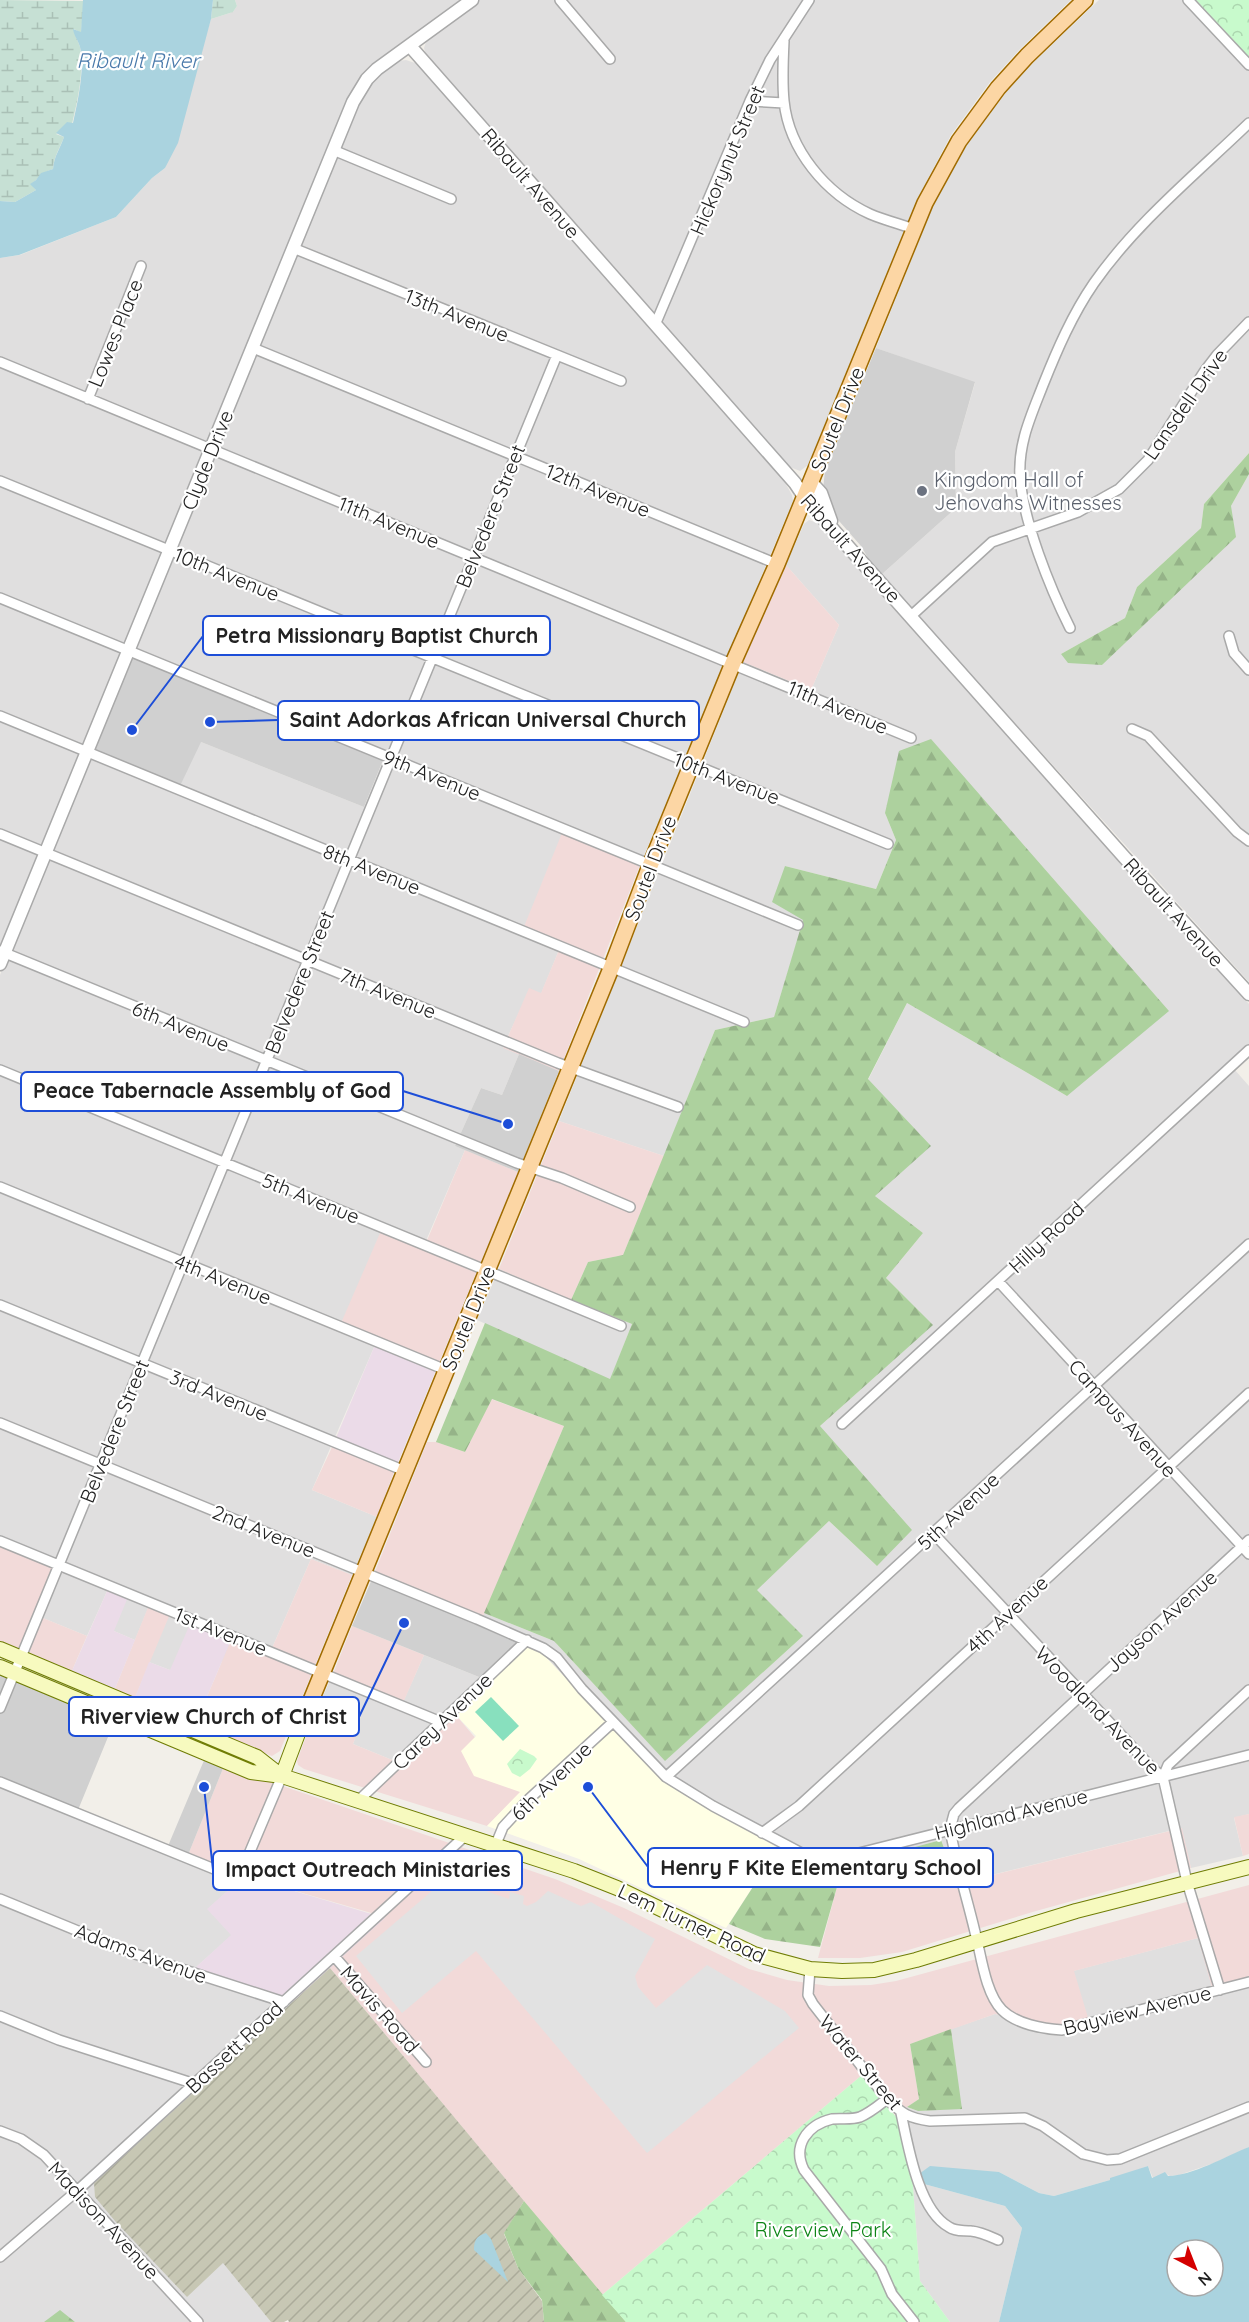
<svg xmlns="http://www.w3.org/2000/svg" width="1249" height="2322" viewBox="0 0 1249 2322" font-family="Quicksand,sans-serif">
  <defs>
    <pattern id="construction-furrows" width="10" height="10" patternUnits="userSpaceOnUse" patternTransform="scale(1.5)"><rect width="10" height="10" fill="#c7c7b4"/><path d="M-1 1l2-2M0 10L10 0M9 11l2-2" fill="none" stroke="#abab9a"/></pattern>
    <pattern id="forest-firs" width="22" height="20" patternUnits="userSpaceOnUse" patternTransform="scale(1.5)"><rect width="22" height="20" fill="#add19e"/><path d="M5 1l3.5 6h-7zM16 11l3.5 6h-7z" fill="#95b388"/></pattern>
    <pattern id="wetland-marsh" width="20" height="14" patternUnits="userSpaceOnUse" patternTransform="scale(1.5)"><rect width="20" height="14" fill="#c6e0d4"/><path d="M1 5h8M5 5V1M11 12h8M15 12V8" fill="none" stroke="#aac0b6"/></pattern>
    <pattern id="park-crowns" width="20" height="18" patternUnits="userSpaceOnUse" patternTransform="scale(1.5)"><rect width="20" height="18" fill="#c8facc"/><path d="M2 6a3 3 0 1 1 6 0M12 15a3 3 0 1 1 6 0" fill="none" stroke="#acd6af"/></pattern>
  </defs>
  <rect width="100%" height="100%" fill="#f2efe9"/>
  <path fill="#e0dfdf" d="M235,0h228l-100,75 -16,28 -347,847v-692l20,-3 96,-38 36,-39 13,-10 46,-149 22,-7 4,-6z
    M479,0h592l-51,49 -30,33 -39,53 -35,66 -108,264 -8,6 -15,-6 -358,-407 -3,-10 3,-9z
    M1099,0h97l53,57v396l-45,51 -3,24 -64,59 -12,31 -64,36 41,11 129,-159 18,-32v508l-368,-407 75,-67 -1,-56 20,-69 -99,-35 59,-147 33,-58 40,-53 28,-30z
    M406,60l12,4 361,408 13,23 1,6 -153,364 -78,-31 -3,116 -18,44 -11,-5 -27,58 16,7 -17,41 -21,-7 -26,58 10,4 -43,100 -84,80 37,15 -63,145 65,27 -25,58 -41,-16 -42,96 -99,15 -21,-8 20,-48 -20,-8 -14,34 -21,-9 -6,-42 -21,47 -54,-22 20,-47 -53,-22v-570l93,-226 108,-7 163,65 19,-47 -252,-104 224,-549 18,-26 9,-9 16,-11z
    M809,520l14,5 426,479v52l-15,13 15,17v728l-15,4 9,38 -52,12 -10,-40 -222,55 -18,-43 -115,32 -48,-24 -92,-52 -23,-15 -123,-130 -61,-25 5,-13 70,28 111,119 137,-123 -46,-47 73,-69 48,45 -57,-140 112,-101 -46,-47 37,-45 -48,-37 -7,-116 39,-77 160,93 -182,-283 11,27 -20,49 -91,-23 19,53 -30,98 -59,13 -51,126 -105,-35 184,-459 68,28 28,-65 -53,-60 18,-41z
    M499,1269l133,55 -22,56 -133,-60z
    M424,1655l65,26 -87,83 -49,-20 3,-8 -43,-18 20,-44 70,28z
    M0,1777l188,78 56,21 -36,33 24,26 -38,34 100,32 -200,182 93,113 36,-34 48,60h-271z
    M1198,1938l51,40v169l-32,15 -38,13 -9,1 -4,-2 -13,4 -5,-12 -38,14 -56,16 -15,-3 -40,-21 -79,1 4,11 81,22 17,22 -23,94h-49l-30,-41 -11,-148 -14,-18 12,-8 11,4 43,-3 -10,-79 44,-15 59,13 19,-56z"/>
  <path fill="#f2dad9" d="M786,565l53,60 -28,65 -68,-28z
    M562,833l78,32 -81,206 -56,-23 26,-60 12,5 18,-43 -38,-16z
    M559,1121l105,35 -41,99 -35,7 -17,38 -72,-31z
    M465,1150l53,22 -82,198 -98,-40 42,-97 43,17z
    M491,1399l73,27 -85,200 -107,-47 55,-137h9l29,10z
    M333,1445l61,27 -17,45 -65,-27z
    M0,1545l53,22 -20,47 54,22 -16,37 -71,-30z
    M311,1559l41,16 -72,176 -8,5 -77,-31 36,-85 38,15z
    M149,1605l21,9 -36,86 -20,-9z
    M352,1626l72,29 -21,48 -70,-29z
    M455,1714l66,78 -34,34 -183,-57 -6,-4 -1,-4 16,-43 43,18 -3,8 49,20z
    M224,1766l331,113 69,29 125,61 38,11 42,6 42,-1 25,-4 353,-96v93l-37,10 -14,-50 -124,33 15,50 -35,6 -59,-13 -85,30 9,55 -24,16 -33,-40 -260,220 -272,-327 55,-51 -141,-41 -56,-21z
    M1249,1814v40l-6,2 -9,-39z
    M1182,1828l9,40 -155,43 -134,41 -42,6h-42l19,-71 109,-34 14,30z"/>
  <path fill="#ebdbe8" d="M375,1345l61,25 -42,102 -61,-27z
    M108,1589l20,8 -14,34 21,9 -21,51 -43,-18z
    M190,1624l41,16 -36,85 -61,-25 15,-38 21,8z
    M244,1876l141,42 -91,83 -100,-32 37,-34 -24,-26z"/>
  <path fill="#ffffe5" d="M525,1646l15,5 123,130 23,15 92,52 -52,80 -147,-69 -92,-33 33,-34 -46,-16 -13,-25 15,-15 -21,-22z"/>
  <path fill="#d0d0d0" d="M876,348l99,34 -20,70 1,56 -75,67 -9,-10 -11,-19 -29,-33 -9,-24 2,-18z
    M131,656l252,104 -19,47 -163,-65 -21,44 -87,-37z
    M519,1054l40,17 -41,101 -63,-26 26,-58 21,7z
    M372,1579l153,67 -36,35 -137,-55z
    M0,1672l115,48 -37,90 -78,-33z
    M205,1758l19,8 -36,89 -20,-9z"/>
  <path fill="url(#construction-furrows)" d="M330,1968l194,233 -20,33 14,34 24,33 2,21h-255l-1,-2 -4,2h-13l-48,-59 -36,34 -72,-76 -20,-24 -1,-14z"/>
  <path fill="url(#forest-firs)" d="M1249,453v21l-18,32 5,31 -134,128 -34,-2 -7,-9 64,-36 12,-31 64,-59 3,-24z
    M931,739l238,272 -102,85 -160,-93 -39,76 63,67 -56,50 48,37 -37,45 47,47 -113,101 92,104 -35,36 -48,-45 -72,69 46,46 -138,125 -111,-120 -70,-28 80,-187 -72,-27 -27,53 -29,-10 49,-119 125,56 22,-55 -61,-24 17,-38 35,-7 92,-225 59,-13 29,-97 -31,-18 13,-36 91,23 20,-49 -11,-27 14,-62z
    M941,1840l5,13 -109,34 -17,60 -55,-8 -36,-15 49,-76 48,23z
    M951,2029l11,80 -44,2 -11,-4 12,-8 -9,-55z
    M524,2201l102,121h-82l-2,-22 -24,-32 -14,-35z
    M60,2310l15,12h-31z"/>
  <path fill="url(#wetland-marsh)" d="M0,0l84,1 -3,32 -7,-4c1,7 4,12 6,18 4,25 -2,52 -8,77l-16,10 8,3c-4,11 -10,19 -11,32 -15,5 -12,8 -22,15l5,6 -21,12 -15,-1z
    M213,0h22l2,6 -4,6 -22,7z"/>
  <path fill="url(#park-crowns)" d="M1196,0h53v57z
    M520,1749l14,7 3,3 -7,10 -10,8 -8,-4 -5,-9z
    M862,2075l47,58 11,148 30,41h-324l-24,-27z"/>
  <path fill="#88e0be" d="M491,1697l28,29 -16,15 -28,-29z"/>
  <path fill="#e2e2e2" d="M460,1867l23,23 26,9 1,-7 14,4 -1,8 4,2 9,-4 12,-11 33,15 10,-4 64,37 -20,37 3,11 18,21 51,-43 78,46 14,17 -152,125 -171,-202 -74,62 -46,-57z"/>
  <path fill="#aad3df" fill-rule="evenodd" d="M83,0h130l-2,19 -33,124 -13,25 -13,10 -36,39 -97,38 -19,3v-57l15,1 21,-12 -6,-6 6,-4 5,-7 12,-4c1,-13 7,-20 11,-32l-8,-4 11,-11 6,1c5,-23 12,-53 7,-76 -2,-7 -6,-11 -7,-18l8,3z
    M1249,2147v175h-250l23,-94 -17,-22 -81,-22 -5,-10 11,-8 69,6 40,21 15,3 56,-16v-2l38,-12 4,12 13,-6 3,4c24,0 58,-20 81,-29zM1177,2250h36v36h-36z
    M486,2233l5,6 17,43 -34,-32c0,-9 2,-14 12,-17z"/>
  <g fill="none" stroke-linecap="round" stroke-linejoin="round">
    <g stroke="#a9a9a9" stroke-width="12">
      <path id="minor" d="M560,0l50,59
        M1188,0l61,65
        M784,41c-1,20 -2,40 0,60 5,49 42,93 86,113 14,6 30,10 44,15
        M750,101l34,2
        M333,150l118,49
        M293,248l328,133
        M655,325l95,-224 20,-41 39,-60
        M253,348l524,216
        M0,362l911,376
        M88,399l53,-133
        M0,481l888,363
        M0,598l798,327
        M911,616l81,-74 86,-30 41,-23 29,-29 56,-88 13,-17 32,-33
        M1070,628c-20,-40 -47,-107 -50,-151 -2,-34 11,-61 23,-92 14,-35 29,-70 51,-102 42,-60 102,-109 155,-160
        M1229,636l5,17 15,17
        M0,716l744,306
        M1132,729l16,7 89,96 12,9
        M0,834l558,229 120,44
        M0,951l517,212 45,15 68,29
        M0,1070l621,256
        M0,1187l446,183
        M998,1281l251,273
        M0,1305l405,166
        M0,1423l477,196 66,29 14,10 25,31 84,88 47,29 96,51 11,4 11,-1 418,-105
        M842,1424l407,-374
        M934,1534l219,235 10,8 24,105 33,108
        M1249,1540l-290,268 -5,6 -4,15c6,35 17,69 25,103 6,22 10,61 27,78 14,14 41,19 60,20l187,-48
        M0,1541l441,181
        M0,1708l557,-1353
        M666,1777l583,-533
        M1163,1777l5,-12 81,-75
        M0,1782l224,91c11,1 16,-3 22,-12l36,-85
        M358,1801l169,-161
        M762,1833l37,-27 450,-413
        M496,1844l7,-17 26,-28 84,-77
        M0,1899l129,53 155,50
        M334,1956l92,106
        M810,1969l-2,26 5,9 74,95c15,15 22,19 43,22l95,-3 18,8 40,28 24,6 13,-1 129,-52
        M0,2016l59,24 136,44
        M887,2099c-9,7 -17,14 -27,18 -9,3 -19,1 -28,2 -25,6 -40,27 -28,51l77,99 11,25 22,28
        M901,2113c7,32 17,97 48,114 7,5 14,3 22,4 10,1 18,5 27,9
        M0,2131l21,8 23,16 154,167
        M0,2257l78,-67 388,-355"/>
    </g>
    <g stroke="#a9a9a9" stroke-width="15">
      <path id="tertiary" d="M410,46l385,437 10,15 320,360 124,136
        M811,482l10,11 10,28
        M0,964l353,-862 14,-23 10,-10 95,-69"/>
    </g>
    <g stroke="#707d05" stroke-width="16">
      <path id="secondary" d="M0,1649l257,108 23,18
        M0,1667l251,105 31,4 292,95 43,17 137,66 56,15 32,2 32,-1 42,-10 160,-49 173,-44
        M282,1776l23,-61"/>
    </g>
    <g stroke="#a06b00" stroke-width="18">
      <path id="primary" d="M305,1715l307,-749 38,-100 83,-203 44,-99 148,-361 34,-62 39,-53 29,-32 58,-56"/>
    </g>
    <use href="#minor" stroke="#fff" stroke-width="9"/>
    <use href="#tertiary" stroke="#fff" stroke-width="12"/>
    <use href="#secondary" stroke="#f7fabf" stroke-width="14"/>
    <use href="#primary" stroke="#fcd6a4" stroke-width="15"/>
  </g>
  <circle fill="#6b7280" stroke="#fff" stroke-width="2" cx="922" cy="491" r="6"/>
  <g text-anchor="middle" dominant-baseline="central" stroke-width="4.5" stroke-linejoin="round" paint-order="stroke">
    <g font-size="20" fill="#222" stroke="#fff">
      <text transform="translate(727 160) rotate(-67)">Hickorynut Street</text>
      <text transform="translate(531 183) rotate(49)">Ribault Avenue</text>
      <text transform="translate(457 315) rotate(22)">13th Avenue</text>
      <text transform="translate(115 333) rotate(-68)">Lowes Place</text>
      <text transform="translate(1185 404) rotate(-55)">Lansdell Drive</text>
      <text transform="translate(837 419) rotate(-68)">Soutel Drive</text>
      <text transform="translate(207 460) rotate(-68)">Clyde Drive</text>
      <text transform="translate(598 490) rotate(22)">12th Avenue</text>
      <text transform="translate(490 516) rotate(-68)">Belvedere Street</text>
      <text transform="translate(389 522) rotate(22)">11th Avenue</text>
      <text transform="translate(851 548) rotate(48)">Ribault Avenue</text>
      <text transform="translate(227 574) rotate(22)">10th Avenue</text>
      <text transform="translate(838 707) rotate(23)">11th Avenue</text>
      <text transform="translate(432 775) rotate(22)">9th Avenue</text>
      <text transform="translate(727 778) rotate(21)">10th Avenue</text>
      <text transform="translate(650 868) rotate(-69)">Soutel Drive</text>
      <text transform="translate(372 869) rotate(22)">8th Avenue</text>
      <text transform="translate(1174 912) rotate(48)">Ribault Avenue</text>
      <text transform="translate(299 982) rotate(-68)">Belvedere Street</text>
      <text transform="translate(388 993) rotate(22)">7th Avenue</text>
      <text transform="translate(181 1026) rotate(22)">6th Avenue</text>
      <text transform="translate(311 1198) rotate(22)">5th Avenue</text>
      <text transform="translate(1046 1237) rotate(-43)">Hilly Road</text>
      <text transform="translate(223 1279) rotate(22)">4th Avenue</text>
      <text transform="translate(468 1318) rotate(-68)">Soutel Drive</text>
      <text transform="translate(219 1395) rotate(22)">3rd Avenue</text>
      <text transform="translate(1123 1418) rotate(48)">Campus Avenue</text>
      <text transform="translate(114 1431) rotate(-68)">Belvedere Street</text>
      <text transform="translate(958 1511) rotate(-43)">5th Avenue</text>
      <text transform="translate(264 1531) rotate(22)">2nd Avenue</text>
      <text transform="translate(1007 1614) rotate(-43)">4th Avenue</text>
      <text transform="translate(1161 1621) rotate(-42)">Jayson Avenue</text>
      <text transform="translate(221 1631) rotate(22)">1st Avenue</text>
      <text transform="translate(1098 1710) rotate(46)">Woodland Avenue</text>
      <text transform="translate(442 1721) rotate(-44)">Carey Avenue</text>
      <text transform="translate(551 1781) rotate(-44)">6th Avenue</text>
      <text transform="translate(1011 1814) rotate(-14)">Highland Avenue</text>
      <text transform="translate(692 1923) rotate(25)">Lem Turner Road</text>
      <text transform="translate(141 1953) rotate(20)">Adams Avenue</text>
      <text transform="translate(380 2009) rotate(49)">Mavis Road</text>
      <text transform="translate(1137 2010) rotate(-14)">Bayview Avenue</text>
      <text transform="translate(234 2047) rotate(-43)">Bassett Road</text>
      <text transform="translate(861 2062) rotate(50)">Water Street</text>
      <text transform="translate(104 2220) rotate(47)">Madison Avenue</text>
    </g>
    <g font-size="20" fill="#5b616d" stroke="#fff" text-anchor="start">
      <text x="934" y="479">Kingdom Hall of<tspan x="934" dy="23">Jehovahs Witnesses</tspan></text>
    </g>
    <g font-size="20" fill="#0c8416" stroke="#fff">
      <text x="823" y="2229">Riverview Park</text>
    </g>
    <g font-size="21" font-style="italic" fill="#4a7aab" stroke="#fff">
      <text x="138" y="60">Ribault River</text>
    </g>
  </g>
  <path fill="none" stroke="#1d4ed8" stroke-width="2" d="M132 730L203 636M210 722L278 720M508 1124L403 1091M404 1623L359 1717M588 1787L648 1867M204 1787L213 1870"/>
  <g fill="#1d4ed8" stroke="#fff" stroke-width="2">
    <circle cx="132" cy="730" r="6"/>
    <circle cx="210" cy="722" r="6"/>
    <circle cx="508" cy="1124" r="6"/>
    <circle cx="404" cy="1623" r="6"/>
    <circle cx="588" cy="1787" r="6"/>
    <circle cx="204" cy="1787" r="6"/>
  </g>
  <g fill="#fff" stroke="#1d4ed8" stroke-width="2">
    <rect x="203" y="616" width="347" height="39" rx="6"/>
    <rect x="278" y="701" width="421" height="39" rx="6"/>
    <rect x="21" y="1072" width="382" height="39" rx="6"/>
    <rect x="69" y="1697" width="290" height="39" rx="6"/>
    <rect x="648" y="1848" width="345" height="39" rx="6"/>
    <rect x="213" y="1851" width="309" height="39" rx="6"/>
  </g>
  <g font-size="21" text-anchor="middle" font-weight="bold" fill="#222">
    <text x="377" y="643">Petra Missionary Baptist Church</text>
    <text x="488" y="727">Saint Adorkas African Universal Church</text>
    <text x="212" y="1098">Peace Tabernacle Assembly of God</text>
    <text x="214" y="1724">Riverview Church of Christ</text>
    <text x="821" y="1875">Henry F Kite Elementary School</text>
    <text x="368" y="1877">Impact Outreach Ministaries</text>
  </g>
  <g transform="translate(1195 2268) rotate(138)"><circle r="28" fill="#ffffff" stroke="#a7a7a7" stroke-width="1.5"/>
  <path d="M0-4.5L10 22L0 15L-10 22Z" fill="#d40000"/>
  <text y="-9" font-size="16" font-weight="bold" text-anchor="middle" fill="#222222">N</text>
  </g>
</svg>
